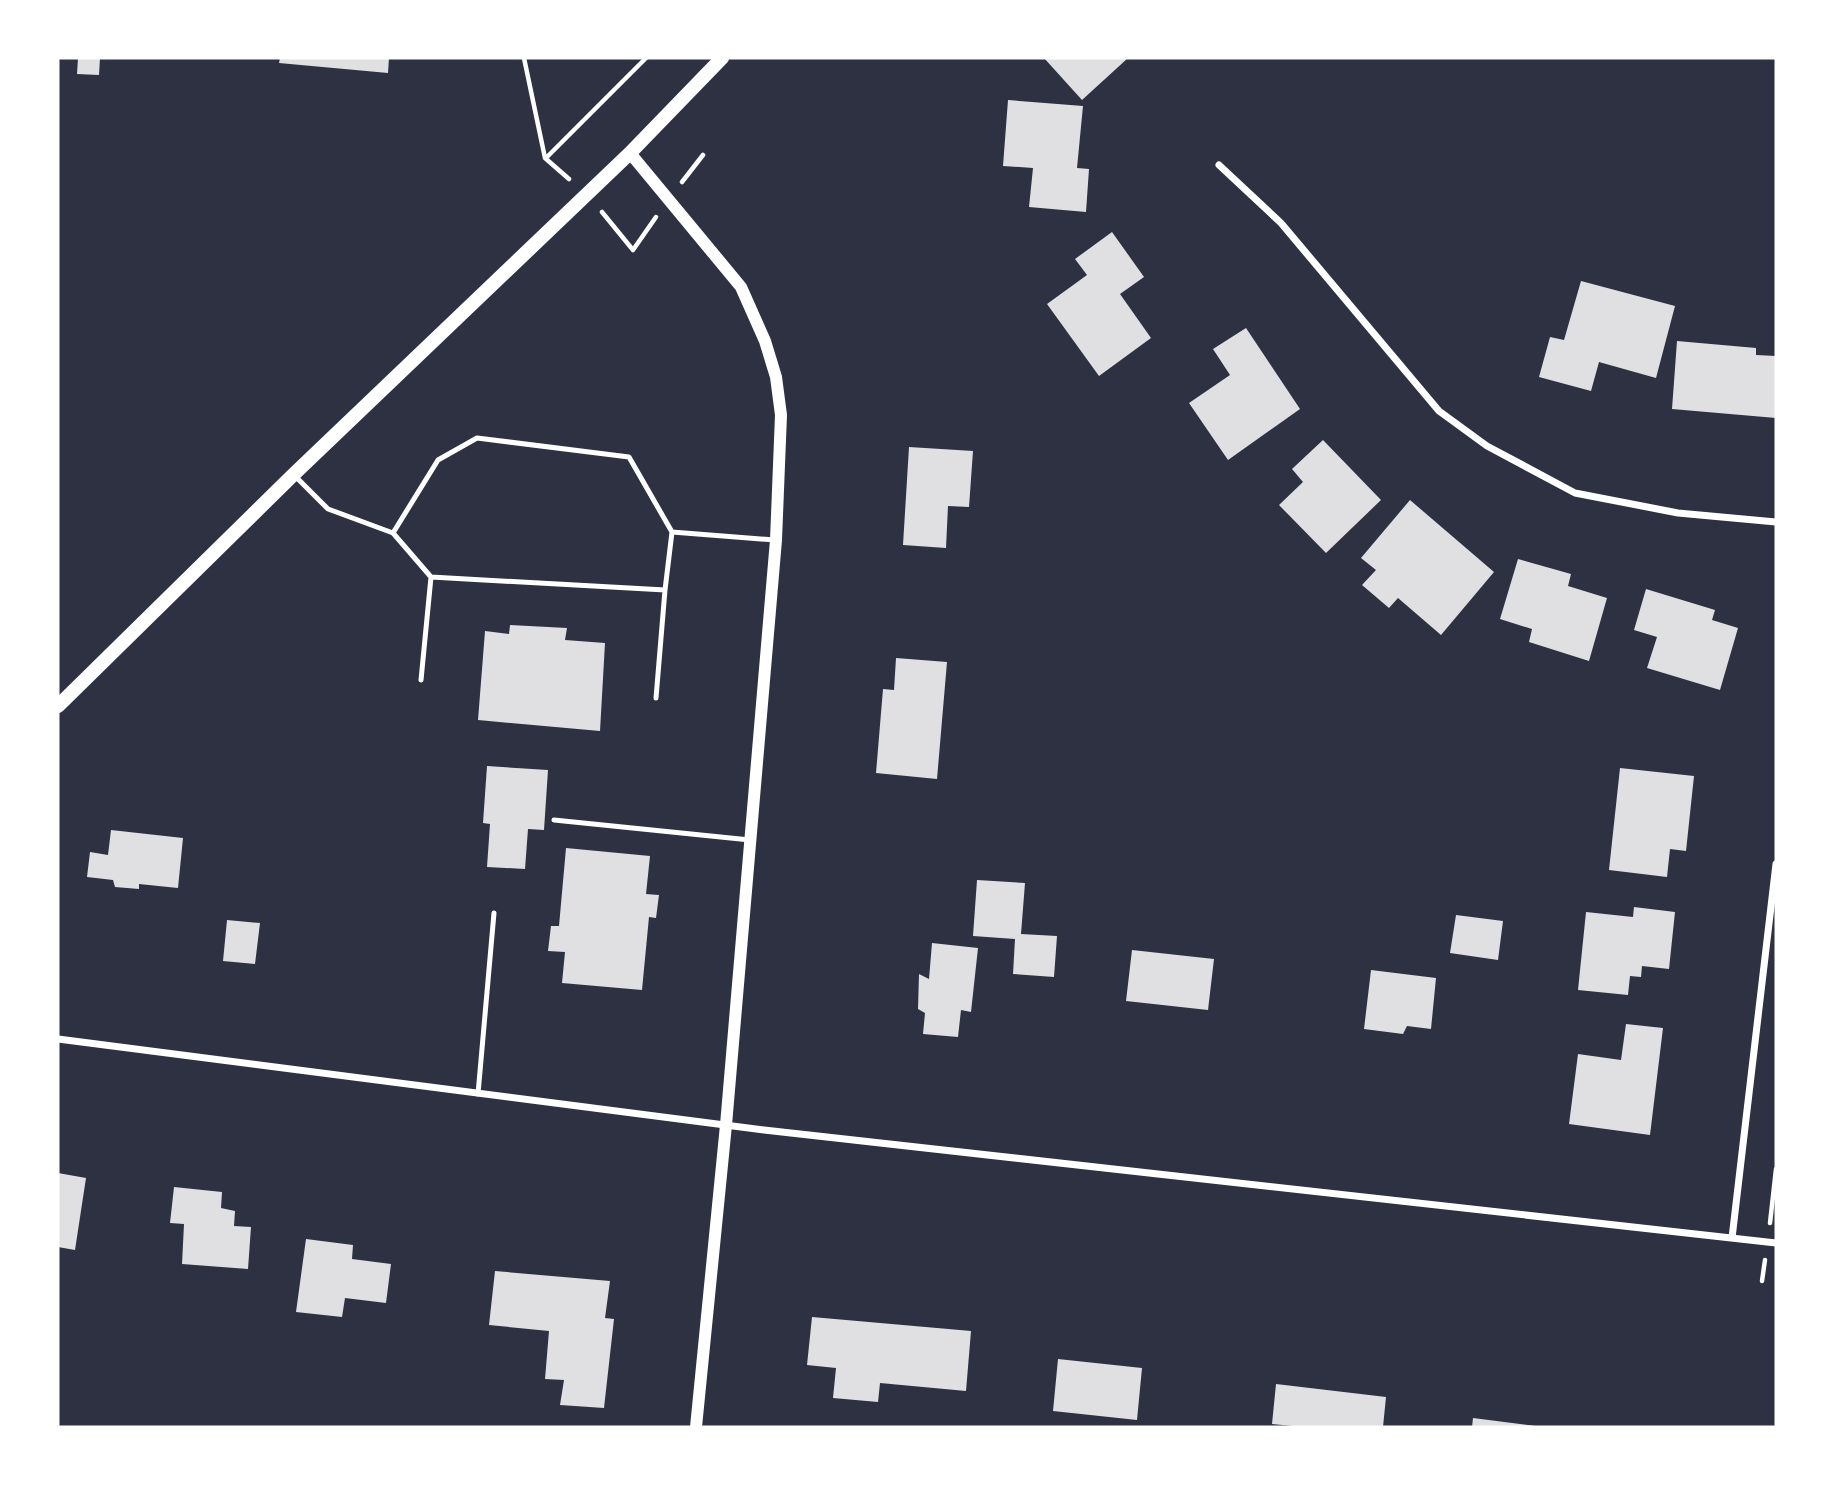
<svg xmlns="http://www.w3.org/2000/svg" width="1834" height="1485" viewBox="0 0 1834 1485" font-family="'Fira Sans',sans-serif">
  <rect width="100%" height="100%" fill="#2d3142"/>
  <path fill="#e0e0e3" d="M78,58h22l-1,17 -22,-1z
    M280,58h109l-1,15 -109,-10z
    M1044,58h84l-46,42z
    M1008,100l75,6 -6,62 12,1 -3,43 -57,-5 4,-39 -30,-2z
    M1112,232l32,45 -24,17 31,44 -52,38 -52,-72 40,-29 -12,-16z
    M1581,281l94,25 -19,72 -57,-16 -8,29 -52,-14 11,-40 14,3z
    M1246,328l54,81 -72,51 -39,-57 41,-28 -17,-26z
    M1677,341l79,7v7l20,1v62l-104,-9z
    M1323,440l58,60 -55,53 -47,-48 24,-23 -11,-13z
    M909,447l64,4 -4,56 -21,-1 -2,42 -43,-3z
    M1410,500l84,72 -53,63 -43,-37 -9,10 -27,-23 14,-15 -15,-12z
    M1518,559l53,15 -3,12 39,12 -18,63 -60,-19 3,-13 -32,-10z
    M1646,589l69,21 -3,10 26,8 -18,62 -73,-22 10,-31 -23,-7z
    M510,625l57,3 -2,12 40,3 -5,88 -122,-11 7,-89 24,3z
    M896,658l51,4 -10,117 -61,-6 7,-84 11,1z
    M487,766l61,4 -4,60 -16,-1 -3,40 -38,-2 3,-43 -7,-1z
    M1620,768l74,8 -8,75 -16,-2 -3,28 -58,-7z
    M111,830l72,8 -5,50 -39,-4v5l-24,-2 -2,-7 -26,-3 3,-25 18,3z
    M566,848l84,8 -4,38 13,1 -3,23 -7,-1 -7,73 -80,-7 3,-31 -17,-1 3,-25h8z
    M977,880l48,3 -4,51 36,2 -3,41 -41,-3 2,-35 -42,-3z
    M1634,907l41,5 -6,57 -27,-3 -1,11 -11,-1 -2,19 -50,-5 8,-78 47,5z
    M1456,915l47,6 -5,39 -48,-7z
    M227,920l33,3 -5,41 -32,-3z
    M932,943l46,5 -7,64 -10,-2 -3,27 -35,-3 2,-21 -7,-4 1,-35 10,5z
    M1132,950l82,9 -6,51 -82,-9z
    M1371,970l65,8 -5,51 -24,-3 -4,8 -39,-5z
    M1626,1024l37,4 -13,107 -81,-11 9,-70 43,6z
    M58,1173l28,5 -11,72 -17,-3z
    M174,1187l48,5 -1,16 14,3 -1,15 17,1 -3,42 -66,-5 2,-40 -14,-1z
    M306,1239l47,6 -1,14 39,5 -5,39 -41,-5 -3,19 -46,-5z
    M495,1271l115,10 -5,37 9,1 -10,89 -44,-3 4,-25 -19,-1 4,-48 -60,-6z
    M812,1317l159,14 -5,60 -86,-8 -2,19 -45,-4 3,-30 -29,-3z
    M1058,1359l84,9 -5,52 -84,-9z
    M1276,1384l110,13 -3,30h-80l-31,-3z
    M1473,1418l63,8v1h-64z"/>
  <g fill="none" stroke-linecap="round" stroke-linejoin="round">
    <path stroke="#fff" stroke-width="4.5" d="M524,58l21,100 24,21
      M546,158l100,-100
      M682,182l21,-27
      M602,212l31,38 23,-33
      M1770,1223l6,-54
      M1762,1281l3,-21"/>
    <path stroke="#fff" stroke-width="5" d="M296,477l32,32 65,24 45,-73 39,-22 152,19 43,75 103,8
      M393,533l38,44 -10,103
      M431,577l234,13 7,-58
      M656,698l9,-108
      M554,820l196,20
      M478,1094l16,-181"/>
    <path stroke="#fff" stroke-width="7" d="M1219,165l62,58 158,188 48,35 88,47 103,20 98,9
      M58,1039l706,91 1012,113
      M1732,1238l44,-374"/>
    <path stroke="#fff" stroke-width="12" d="M630,153l111,134 24,54 11,36 5,38 -5,125 -50,585 -30,302"/>
    <path stroke="#fff" stroke-width="14" d="M58,706l235,-231 337,-322 92,-95"/>
  </g>
  <rect width="1834" height="1485" fill="none" stroke="#ffffff" stroke-width="119"/>
</svg>
